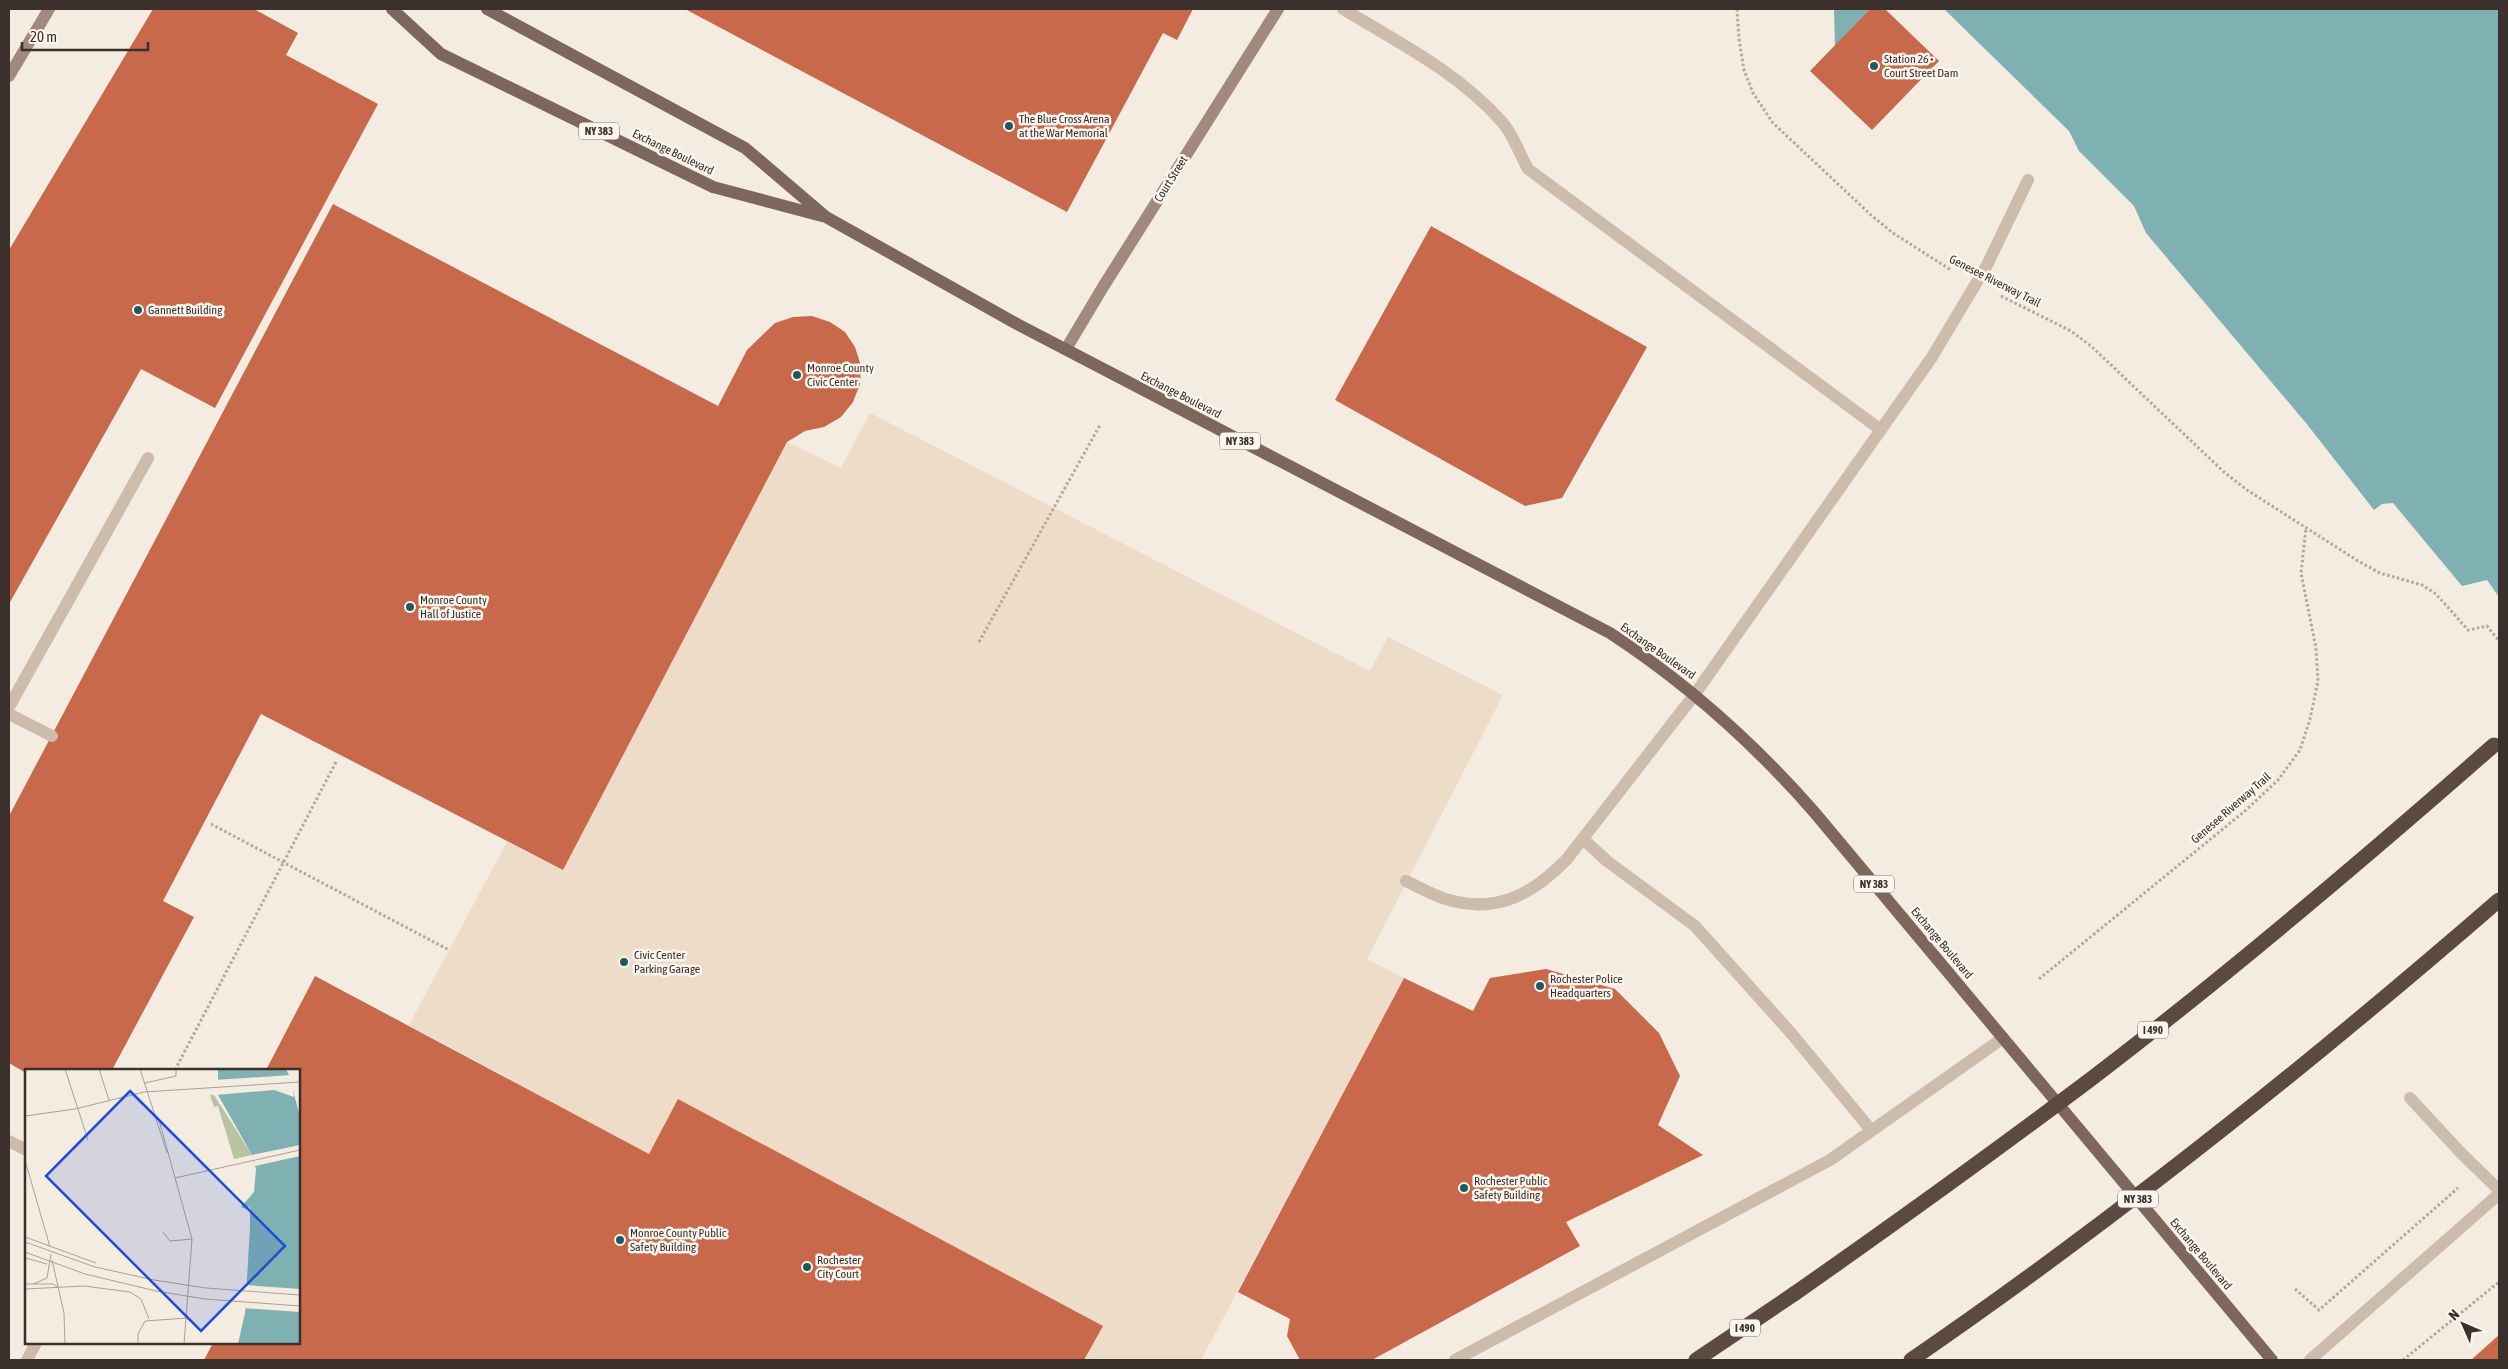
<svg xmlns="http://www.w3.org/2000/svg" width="2508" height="1369" viewBox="0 0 2508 1369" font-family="'Asap Condensed',sans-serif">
  <rect width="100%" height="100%" fill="#f4ebe1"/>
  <path fill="#ecdcc8" d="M870,413l500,258 18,-34 115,58 -136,264 37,19 -203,382h-117l18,-34 -424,-227 -29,55 -240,-129 98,-183 56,28 224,-428 54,26z"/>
  <path fill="#7fb0b2" d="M1834,9h36l-35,37z
    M1944,9h555v588l-12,-17 -25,6 -69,-83 -11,1 -8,6 -68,-87 -160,-190 -12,-27 -55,-55 -10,-20z"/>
  <path fill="#c8694b" d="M153,9h101l44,24 -12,22 92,49 -163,304 -74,-39 -132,235v-354z
    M685,9h508l-16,31 -14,-7 -96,179z
    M1870,9h15l54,52 -67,69 -62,-59z
    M333,204l385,202 29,-56 28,-27 18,-6 19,-1 18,6 15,10 10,15 6,19 -1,18 -7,18 -12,15 -17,10 -19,4 -18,11 -224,428 -302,-156 -98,187 31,16 -82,153h-86v3l-17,-10v-247z
    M1431,226l216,121 -85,151 -37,8 -190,-106z
    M1546,969l69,20 44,44 21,43 -22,49 45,30 -137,67 14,24 -208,114h-72l-13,-24 3,-17 -52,-27 166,-314 69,33 17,-33z
    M315,976l334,178 29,-55 425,227 -19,34h-880l9,-17h86v-273h-33z
    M2499,1335v25h-28z"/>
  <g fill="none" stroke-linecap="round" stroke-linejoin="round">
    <path stroke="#b9a596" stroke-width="3" stroke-dasharray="2.5 2.5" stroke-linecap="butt" d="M1737,9l2,30 5,31 9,23 20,30 99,93 21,17 58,37
      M2001,296l70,35 21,16 132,125 23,18 111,71 22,12 42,12 14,9 32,36 19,-4 12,15
      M979,642l121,-217
      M211,824l238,126
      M2039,979l206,-168 33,-31 22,-30 10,-31 8,-38 -2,-33 -15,-75 5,-45
      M175,1070l161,-308
      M2295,1289l24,21 139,-122
      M2403,1360l96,-78"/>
    <path stroke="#cdbbac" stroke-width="12" d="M1343,9c55,33 116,64 159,113 11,12 18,33 26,47l353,261
      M1695,694l237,-337 55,-92 41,-85
      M9,707l139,-249
      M1583,839l24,22 88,65 96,107 80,97
      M2410,1098l51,55 38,37
      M9,1141l17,9
      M27,1360l9,-17
      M1455,1360l375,-200 173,-122
      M2310,1360l189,-166"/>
    <path stroke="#cdbbac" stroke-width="12" d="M9,714l43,22
      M1406,881c15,7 31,17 47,20 47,12 82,-9 114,-42l128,-165"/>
    <path stroke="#a18a7d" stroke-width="12" d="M9,76l40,-67
      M1066,349l37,-62 175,-278"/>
    <path stroke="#7d675c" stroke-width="12" d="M392,9l49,45 272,133 109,29
      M487,9l258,139 81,69 191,107 593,309c78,51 144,110 205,180l457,547"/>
    <path stroke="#5c4a42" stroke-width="15" d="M1696,1360l98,-66"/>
    <path stroke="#5c4a42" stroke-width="15" d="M1794,1294c100,-70 200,-142 297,-215 139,-106 272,-219 403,-334
      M1911,1360c205,-141 400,-297 588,-460"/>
  </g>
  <g fill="#1f5a5e" stroke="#fbf5ee" stroke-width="2">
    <circle cx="1874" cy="66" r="5"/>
    <circle cx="1009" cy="126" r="5"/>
    <circle cx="138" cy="310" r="5"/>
    <circle cx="797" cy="375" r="5"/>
    <circle cx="410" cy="607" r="5"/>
    <circle cx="624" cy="962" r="5"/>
    <circle cx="1540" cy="986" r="5"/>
    <circle cx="1464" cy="1188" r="5"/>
    <circle cx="620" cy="1240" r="5"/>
    <circle cx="807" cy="1267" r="5"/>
  </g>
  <g text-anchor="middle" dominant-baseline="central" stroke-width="5" stroke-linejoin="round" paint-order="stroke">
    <g fill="#fbf5ee" stroke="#756b66" stroke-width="1">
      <rect x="579" y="122.5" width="40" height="17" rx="4"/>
      <rect x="1220" y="432.5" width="40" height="17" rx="4"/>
      <rect x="1854" y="875.5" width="40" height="17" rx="4"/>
      <rect x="2138" y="1021.5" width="30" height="17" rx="4"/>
      <rect x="2118" y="1190.5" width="40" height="17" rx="4"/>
      <rect x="1730" y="1319.5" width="30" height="17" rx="4"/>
    </g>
    <g font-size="11" font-weight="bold" fill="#3b302b">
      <text x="599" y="131">NY 383</text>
      <text x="1240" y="441">NY 383</text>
      <text x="1874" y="884">NY 383</text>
      <text x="2153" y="1030">I 490</text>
      <text x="2138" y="1199">NY 383</text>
      <text x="1745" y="1328">I 490</text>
    </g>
    <g font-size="12" fill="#3b302b" stroke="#fbf5ee" text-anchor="start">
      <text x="1884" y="59">Station 26 -<tspan x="1884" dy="14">Court Street Dam</tspan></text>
      <text x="1019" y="119">The Blue Cross Arena<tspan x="1019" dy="14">at the War Memorial</tspan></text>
      <text x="148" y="310">Gannett Building</text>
      <text x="807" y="368">Monroe County<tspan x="807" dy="14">Civic Center</tspan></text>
      <text x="420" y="600">Monroe County<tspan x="420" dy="14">Hall of Justice</tspan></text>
      <text x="634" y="955">Civic Center<tspan x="634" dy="14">Parking Garage</tspan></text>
      <text x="1550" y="979">Rochester Police<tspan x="1550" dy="14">Headquarters</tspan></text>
      <text x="1474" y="1181">Rochester Public<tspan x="1474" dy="14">Safety Building</tspan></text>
      <text x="630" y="1233">Monroe County Public<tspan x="630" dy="14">Safety Building</tspan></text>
      <text x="817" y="1260">Rochester<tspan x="817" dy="14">City Court</tspan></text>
    </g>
    <g font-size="12" fill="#3b302b" stroke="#fbf5ee">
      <text transform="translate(673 152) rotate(26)">Exchange Boulevard</text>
      <text transform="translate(1171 179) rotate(-58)">Court Street</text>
      <text transform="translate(1995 281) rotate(27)">Genesee Riverway Trail</text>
      <text transform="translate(1181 395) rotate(27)">Exchange Boulevard</text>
      <text transform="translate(1658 651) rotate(35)">Exchange Boulevard</text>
      <text transform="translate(2231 808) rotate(-41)">Genesee Riverway Trail</text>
      <text transform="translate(1942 943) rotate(50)">Exchange Boulevard</text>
      <text transform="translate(2201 1254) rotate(50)">Exchange Boulevard</text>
    </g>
  </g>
  <g transform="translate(25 1069)">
    <rect width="275" height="275" fill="#f4ebe1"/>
    <path d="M185,26h4l38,60 -18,4 -16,-53 -4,1z" fill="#b8c4a0"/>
    <path d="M193,0h68l3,6 11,42v227h-62l7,-31 5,-86v-20l-4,2 -5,-2 13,-15 2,-23 -4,-14 -34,-60z" fill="#7fb0b2"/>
    <path d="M266,6l3,22 -20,-7 -59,5 -1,-15zM275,76v11l-45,10 -3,-11zM220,216l55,4v23l-57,-4z" fill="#f4ebe1"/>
    <path fill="none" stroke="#aaa098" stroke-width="1" d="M40,0l23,71M74,0l10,31M115,0l27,84M120,14l31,-7v-7M129,44l5,7 33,119 -8,105M0,47l50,-7 69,-17 156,-10M0,91l25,87M150,109l125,-28M138,163l7,9 22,-2M0,168l71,26M0,173l70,25 59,13 52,8 94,7M0,183l60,22 71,17 49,8 95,7M0,189l22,6M27,191l12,53 1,31M0,215h28l5,3M8,215l14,-6 4,-24M0,220l59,-3 46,6 11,7 8,20M113,275v-10l7,-13 42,-3"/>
    <path fill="#1d4ed8" fill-opacity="0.15" stroke="#1d4ed8" stroke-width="2.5" d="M105,22l155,155 -84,85 -155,-155z"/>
    <rect width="275" height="275" fill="none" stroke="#3b302b" stroke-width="2.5"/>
  </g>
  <rect width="2508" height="1369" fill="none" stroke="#3b302b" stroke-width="20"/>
  <g transform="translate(2463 1324) rotate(315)" stroke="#fbf5ee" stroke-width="4" paint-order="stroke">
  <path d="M0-4L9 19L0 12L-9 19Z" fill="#3b302b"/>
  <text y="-8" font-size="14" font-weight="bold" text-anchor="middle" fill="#3b302b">N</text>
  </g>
  <path d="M22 42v8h126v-8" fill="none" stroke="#3b302b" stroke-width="2.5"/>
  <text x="30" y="42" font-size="15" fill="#3b302b" stroke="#fbf5ee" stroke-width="4" paint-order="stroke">20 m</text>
</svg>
